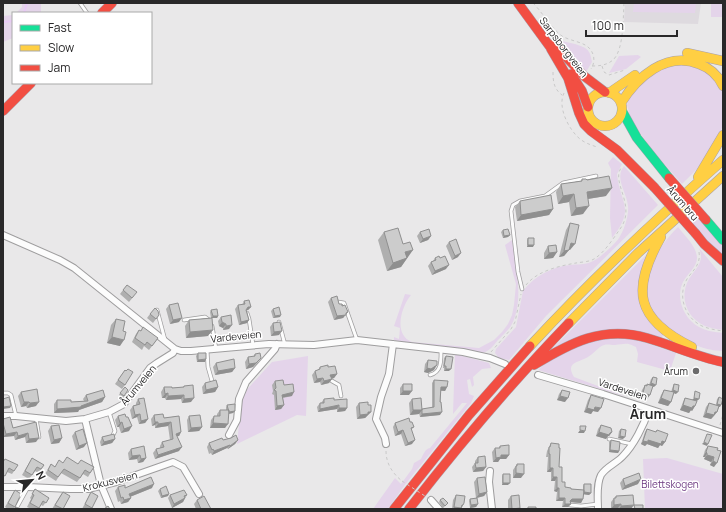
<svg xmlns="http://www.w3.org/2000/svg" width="726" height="512" viewBox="0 0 726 512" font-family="Manrope,sans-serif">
  <rect width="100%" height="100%" fill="#e9e8e9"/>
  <path fill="#dedadf" d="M625,3h76l-3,21 -74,-2z"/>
  <path fill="#e4d4ea" d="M22,3h19v10h-25l6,-6z
    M634,3h62l-1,10 -62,-1z
    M711,3h12v14h-12z
    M13,15v23l-10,4v-26z
    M556,39c7,2 13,4 19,5 12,4 15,5 17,18l-6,10z
    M638,55l3,2 -15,12 -17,4 10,-17z
    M686,64l18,6 16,16 3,7v32l-7,18 -20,27 -14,14 -29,-33 -22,-31 -4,-15 2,-8 3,-6 27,-22z
    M613,157l9,7 -5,10c3,30 19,34 -5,64l-2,-20 1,-49 -3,-6z
    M624,166l34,39 -112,111 -37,44 -10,-2 -4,-5 1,-4 20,-22 7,-36c11,-15 29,-24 47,-26 7,-1 15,0 21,-3 8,-3 23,-17 28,-24 5,-8 10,-22 9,-32 -1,-13 -14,-28 -4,-40z
    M693,212l30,34v12l-36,-40z
    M678,227c7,9 19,20 19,31 0,9 -10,16 -14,24 -8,16 1,37 16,45 7,4 16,5 24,6v18c-34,0 -83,-33 -77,-72 1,-3 3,-8 5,-11 7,-17 13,-27 27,-41z
    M512,240c4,26 12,60 0,84 -3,6 -9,11 -14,16 -5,6 -9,12 -17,13l-65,-8 -22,-5v-3l5,2 1,-11 -6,-2 11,-32 6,1c-10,12 -18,40 1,47l67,6 15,-8 8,-8 6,-8 4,-9 2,-10 2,-21 -11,-39z
    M699,248l24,29v53c-6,-1 -13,-2 -18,-4 -19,-8 -26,-30 -16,-47 7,-11 16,-17 10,-31z
    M650,251l-11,28 25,55 -4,6 -32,-9 -77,19z
    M625,336l51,17 -6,18 -33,-9 1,-8 -2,-7c-10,-5 -11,-3 -21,-2 -6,0 -9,-2 -15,2 -4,3 -7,7 -12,10 -10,6 -23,5 -14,20l53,20 -89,-27 12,-11 33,-17z
    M455,354l34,9 2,5 -9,1 -9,8 1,8 -2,2 -2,-8 -3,1 2,14 5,2 -3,7 -67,83 -16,23h-15l22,-31 6,6 11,-15 2,-6 7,-4c2,-4 4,-10 9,-11l37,-45h-5l-9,11z
    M308,356l-2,60 -9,-1 -60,29 5,-49 30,-33z
    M667,458l56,16v35h-78l-2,-50z"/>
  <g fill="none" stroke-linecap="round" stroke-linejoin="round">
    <path stroke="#e8c9f5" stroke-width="2" d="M24,13l3,-10
      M3,22l10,-1"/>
    <g stroke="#9e9d9e" stroke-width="4.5">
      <path id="lane" d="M80,3l7,10
        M522,289l-4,-17 -7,-61 2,-6 7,-4 25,-5 18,-13 33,-7
        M338,302l6,1 13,37
        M157,310l8,30
        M247,313l2,6 4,26
        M184,320l21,-3 4,3
        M279,322l6,23
        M212,326l4,23
        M207,350l1,17 4,14
        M430,375c12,-3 11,-15 11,-25
        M332,381l7,4 2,11
        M3,393h5l3,2 5,21
        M109,412l6,19 -2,4
        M36,418l3,19
        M609,439l23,5
        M570,505l11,1 17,-2
        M17,507l11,-20"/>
    </g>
    <g stroke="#9e9d9e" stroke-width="8">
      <path id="street" d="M3,235l57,25 14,8 101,81 6,2h10l78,-7 45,1 43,-5 106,12 27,6 15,6
        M538,375l65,19 120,39
        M3,416h13l50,5 19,-2 24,-7 15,-8 26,-36 7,-5 16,-10 2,-4
        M85,419l16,66 10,24
        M229,435l8,-15 2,-21 7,-17 29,-33 2,-5
        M386,444l-1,-6 -9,-19 5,-22 8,-23 4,-30
        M490,471l-1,11 3,27
        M3,487h25l42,2h18l28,-7 57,-20 10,5 16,27
        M431,500l8,9
        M598,509c0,-10 -2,-24 3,-34 5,-8 14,-11 21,-18 12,-12 22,-32 27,-48"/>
    </g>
    <g stroke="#a9a0ac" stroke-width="10">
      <path id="fast" d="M622,111l15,27 32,40
        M706,220l17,20"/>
    </g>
    <g stroke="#a9a0ac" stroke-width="10">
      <path id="slow" d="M687,53l36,8
        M588 109a17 17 0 1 1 34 0a17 17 0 1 1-34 0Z
        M609,93l26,-18
        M621,103c16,-26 45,-52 78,-39 11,4 19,11 24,22
        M698,177l25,-42
        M661,237c-30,53 -26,82 31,110
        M569,323l69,-70 85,-77
        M530,346c61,-66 126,-127 193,-186"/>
    </g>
    <g stroke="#a9a0ac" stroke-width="10">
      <path id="jam" d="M518,3l38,52
        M102,13l10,-10
        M554,44l30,32 21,16
        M551,49l17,29 11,35 5,11 7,7 26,19 37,37
        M571,74l11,17 6,16
        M3,111l28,-28
        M696,234l8,10 19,17
        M534,365c36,-22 69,-40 113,-27 25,7 50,19 76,24
        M394,509l75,-94 61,-69
        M409,509c50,-64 103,-127 160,-186"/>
    </g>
    <path stroke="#c9c9c9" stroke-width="1" stroke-dasharray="3 3" stroke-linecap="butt" d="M533,3c10,10 17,24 29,33 8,5 23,6 28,13 5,6 5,14 1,20
      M592,66c8,0 15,-1 21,-6 11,-10 10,-43 11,-57
      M602,66l2,6 5,3 16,-5
      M553,72c0,10 1,17 9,23
      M564,93c-7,14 5,37 16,46 5,4 11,6 17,8
      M699,252c2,13 -6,18 -12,27 -10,17 -2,39 15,47 7,3 14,4 21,5
      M526,285c11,-14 33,-19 50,-22 5,-1 13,-1 18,-4 10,-6 19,-20 26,-30 17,-23 -9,-46 1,-61
      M491,352l20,-23 4,-7 6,-28
      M720,425l3,-11
      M386,451c0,12 6,22 16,30"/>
    <use href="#lane" stroke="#fcfcfc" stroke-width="3"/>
    <use href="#street" stroke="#fcfcfc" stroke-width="6"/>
    <use href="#fast" stroke="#16e098" stroke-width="9"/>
    <use href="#slow" stroke="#ffcf43" stroke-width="9"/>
    <use href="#jam" stroke="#f24e42" stroke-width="9"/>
    <g stroke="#a9a0ac" stroke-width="10" stroke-linecap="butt">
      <path id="jam-bridge" d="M669,178l37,42
        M654,187l42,47"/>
    </g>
    <path stroke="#c9c9c9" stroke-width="1" stroke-dasharray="3 3" stroke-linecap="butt" d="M402,481l29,19"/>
    <use href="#jam-bridge" stroke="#f24e42" stroke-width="9"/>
  </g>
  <path fill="#afafaf" d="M582,179l5,1 19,16 -18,3 -5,15 -12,2 -2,-14 -11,2 -2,-12 5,-8 20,-3z
    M520,201l33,8 -4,6 -32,6 -2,-14z
    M570,223v27h-1l-5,6 -5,1 7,-27z
    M503,230l7,5 -2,2 -5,1 -2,-6z
    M384,232l23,26 -6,9 -14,4 -9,-31z
    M420,232l11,4 -3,4 -8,3 -3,-7z
    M528,238l5,9h-6v-7z
    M449,242l9,15 -6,3 -6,-14z
    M548,246l9,6 -4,6 -9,1v-6z
    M435,258l11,11 -14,6 -4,-9 3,-4 2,-1z
    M127,285l7,11 -5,6 -9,-8z
    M331,298l8,6 3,2 6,6 -5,6 -9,2 -6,-18z
    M244,301l7,6 -3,3h-1l2,10 -2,3 -8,2 -4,-16 3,-4h4z
    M169,305l10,17 -9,2 -4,-15z
    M273,309l7,8 -7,1 -2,-7z
    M211,310l7,6 -1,2h-5l-4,18 -22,2 -1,-12 4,-6 22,-2 -1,-6z
    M150,314l9,1 -6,8 -6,-5z
    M221,317l8,12 -6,1v-2l-4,-2 -1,-5z
    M116,319l4,27 -13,-3 4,-18z
    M273,323l6,12 -8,1 -1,-9z
    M139,330l19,8 -9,12 -5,-4 -2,4 -10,-8 4,-8z
    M198,353l7,9h-8l-1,-6z
    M255,354l3,8 -5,5 -7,2 -1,-7 3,-5h5z
    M446,356l3,15h-5v-3h-1l1,-10z
    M428,360l6,10 -6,3 -4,-1 1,-8z
    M216,363l19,5 -3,4 -17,3 -2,-8z
    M320,367h8l9,7 -3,4 -3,1 -2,4 -8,2 -1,-3 -6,1 -2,-8 3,-4 3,-1z
    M125,370v15l-3,4 -7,-5z
    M653,377l1,10 -1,-1 -6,13 -7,-2 2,-7 3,-5 1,1 1,-2 2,1 2,-6z
    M434,380l13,7 -2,4h-4l-1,24 -20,2 -1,-4v1l-9,1 -1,-12 3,-4 10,10 10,-1v-25z
    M275,381l9,4 8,11 -9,2 1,7 -3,4 -6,1 -1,-15 -2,-1 1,-3 -1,-6z
    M205,383l13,4 -3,5 -12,2 -1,-7z
    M403,384l6,11h-9v-7z
    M674,384l2,10 -2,-1 -3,9 -3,4 -10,-3 3,-8 3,-5 7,2 2,-6z
    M184,386l7,16 -9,1 -1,-4 -15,1 -1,-2h-3l-1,-6 3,-5 8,1 11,-1z
    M128,390l-5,8 -4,-3 1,-2z
    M562,390l3,12 -8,-2 2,-6z
    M21,392l15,14 -9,2 -1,-2 -5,1 -3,-11z
    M86,395l19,2 -3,5 -23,8 -1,2 -24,1v-9l3,-4 14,2 13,-1 -1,-2z
    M591,395l7,17 -5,-1 -2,3 -7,-2 4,-12z
    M719,397l1,10h-1l-2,5 -3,4 -3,3 -8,-2 3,-10 3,-4 7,2 1,-6z
    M685,398l10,8 -3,5 -1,-1 -2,3 -9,-3 3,-8z
    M138,399l10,20 -3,4 -6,1 -2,-7 -5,2 -2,-9 3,-4 3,-1v-2z
    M324,399l10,1 13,8 -2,3 -8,1v-3l-19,3 -1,-5 3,-4h1z
    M359,403l12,9 -6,6 -8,1 -1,-12z
    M227,405l8,6 -2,2 -4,1 -4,14h-15l1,-8 3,-4h3v-2l3,-4h6v-3z
    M154,415l10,3 15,-2 2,16 -2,4h-2l2,15 -24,8 -2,-6 3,-4 4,-1v-2l2,-4 8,-2 -2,-14 -13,2v-3l-3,1 -1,-7z
    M118,416l11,15 -8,2 -2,-6h-2l-2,-7z
    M189,416l13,11 -3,4 -11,1 -1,-12z
    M3,419l10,9 23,-6v20l-10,1 -1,-6 -10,3 -1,-4 -11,1z
    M410,422l4,5 -3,3 1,14 -7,2 -4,-12 -6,2 -2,-9 2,-4z
    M601,425l11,7 -3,4h-1l-2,3 -10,-3 2,-7z
    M51,426l11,12 -3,5 -8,1 -3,-13z
    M621,429l2,10 -5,-1 1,-7z
    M647,429l8,3 2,-2 8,12 -3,4 -2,-1 -2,3 -11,-4 -2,2 -4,-2 4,-12z
    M75,432l9,15 -8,3 -4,-14z
    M102,437l13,2 -3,4 -11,3 -1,-4z
    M223,440h15l-3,4 -7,5 -1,-1 -15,7 -1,-2 -2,1 -2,-7 2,-4z
    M611,440l8,11 -1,2 -9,-1v-10z
    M551,443l8,24 3,15 3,5 6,2 12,1v-4l1,-2 7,9 -2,2 -6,-1v5l-2,4 -11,-1 1,2 -3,3h-6l1,-6h-7l1,-9 -3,-1 1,-10h-4v-9h-4l1,-15h-2l1,-6z
    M500,446l9,9 -3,4h-6l-2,3h-5l-1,-10 3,-4h4z
    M708,446l10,2 -4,19 -4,-2 1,-3 -7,-3 1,-2h-2l2,-7z
    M131,449l15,9 -3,4 -5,1 -1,-4 -8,1 -1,-7z
    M478,457l8,10 -3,4 -10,1 -1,-5 3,-4v-2z
    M32,458l12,7 -5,8 -4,-2 -6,8 -7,-4z
    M3,461l15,4 -6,9 -5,-2 -4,6z
    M63,463l14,1 17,3 -6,10 -5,-3 -6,8 -16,-9 -5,8 -11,-7 6,-10 4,3z
    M517,464l4,14h-8v-8z
    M503,474l5,11h-6v-9z
    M477,478l10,14 -3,4 -7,2 1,6 -2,3 -6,1 -1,-7 1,-2 6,-1 -2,-16z
    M623,479l15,5 -16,6 -2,-7z
    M118,487l7,1h27l-22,9 1,1 -3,4 -7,2 -1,-3 -2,1 -3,-11z
    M35,489l14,9 -6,8 -2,-1 -3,4h-7l-4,-2 4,-8 -1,-1z
    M160,489l8,7 -7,2 -3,-7z
    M15,490v17l-2,2h-5l-3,-2z
    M63,492v17h-11l8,-13z
    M91,492l7,4 -7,13h-9z
    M170,495h17l-4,7 -11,6 -4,-10z
    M456,495l7,10 -2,4h-9l1,-9z
    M511,496l9,12 -1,1h-11v-9z
    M616,496l15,13h-13v-1l-7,1v-7l3,-4h1z
    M197,500l14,9h-15l-2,-5z
    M440,500l8,3 -5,5 -4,-6z"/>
  <path fill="#8f8f8f" d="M612,188l-6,8 -25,4 6,-8z
    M574,194l-5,8 -11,2 5,-8z
    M589,206l-6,8 -12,2 5,-8z
    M553,209l-4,6 -32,6 4,-6z
    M510,235l-2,2 -5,1 1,-2z
    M431,236l-3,4 -8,3 3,-4z
    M571,243l4,1 -5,6 -3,-1z
    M528,245h6l-1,2h-6z
    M413,250l-12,17 -14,4 6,-8 12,-11z
    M569,250l-5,6 -5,1 5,-6z
    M557,252l-4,6 -9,1 5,-6z
    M461,253l-3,4 -6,3 3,-4z
    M449,265l-3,4 -14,6 3,-4z
    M248,307h3l-3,3h-2z
    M348,312l-5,6 -9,2 3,-4z
    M281,315l-1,2 -7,1 2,-2z
    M213,316h5l-1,2h-6z
    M182,318l-3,4 -9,2 3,-4z
    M249,320l-2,3 -8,2 2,-3z
    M222,322l4,2 -3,4 -4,-2z
    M232,325l-3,4 -6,1 3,-4z
    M213,330l-5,6 -22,2 4,-6z
    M282,331l-3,4 -8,1 3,-4z
    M112,337l12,3 -4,6 -13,-3z
    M261,358l-8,9 -7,2 3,-5z
    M206,359l-1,3h-8l1,-2z
    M437,365l-3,5 -6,3 -4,-1 3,-4z
    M235,368l-3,4 -17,3 3,-4z
    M446,369h5l-2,2h-5z
    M337,374l-3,4 -6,2 2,-5z
    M323,378l-3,4 -6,1 3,-4z
    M332,379l-3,4 -8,2 3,-4z
    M651,383l5,2 -2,2 -5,-2z
    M218,387l-3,5 -12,2 3,-4z
    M441,387h6l-2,4 -6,-1z
    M673,390l5,2 -2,2 -5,-2z
    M403,391h9l-3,4h-9z
    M294,392l-2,4 -13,2 3,-3z
    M168,393l-3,5h-3l3,-4z
    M643,393l7,2 -3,4 -7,-2z
    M184,395l-3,4 -15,1 2,-4z
    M560,396l8,2 -3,4 -8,-2z
    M105,397l-3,5 -23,8 -1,2 -24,1 3,-4 24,-3z
    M194,398l-3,4 -9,1 2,-4z
    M661,398l10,4 -3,4 -10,-3z
    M694,398l5,1 -2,2 -5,-1z
    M24,402h5l-3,4 -5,1z
    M39,402l-3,4 -9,2 3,-5z
    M717,404l4,1 -1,2 -4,-1z
    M284,405l-3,4 -6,1 2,-4z
    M339,405l-2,4 -19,3 2,-3z
    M683,405l10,1h2l-3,5 -1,-1 -2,3 -9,-3z
    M11,406l-1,2 -7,1v-2z
    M595,407l6,1 -3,4 -5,-1 -2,3 -7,-2 3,-4z
    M339,408h8l-2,3 -8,1z
    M413,410h9l-3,4 -9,1z
    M235,411l-2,2 -6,1 1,-2z
    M368,412h3l-6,6 -8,1 3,-4z
    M442,412l-2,3 -20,2 2,-3z
    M715,412h2l-6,7 -8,-2 3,-4z
    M140,414l-3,3 -5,2 3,-4z
    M148,419l-3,4 -6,1 2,-3z
    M122,422l-3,5h-2l3,-4z
    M155,422h3l-3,3 -3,1z
    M171,422l-3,4 -13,2 3,-4z
    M213,423l15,1 -3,4h-15z
    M132,426l-3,5 -8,2 3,-4z
    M202,427l-3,4 -11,1 3,-4z
    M403,430l-2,4 -6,2 3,-4z
    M580,430l5,1 -1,2h-6z
    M17,432l-3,4 -11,1 3,-3z
    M181,432l-2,4 -5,1 2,-3z
    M599,432l11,1 2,-1 -3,4h-1l-2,3 -10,-3z
    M28,433l-3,4 -10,3 3,-4z
    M620,436l5,1 -2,2 -5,-1z
    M39,438l-3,4 -10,1 3,-4z
    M62,438l-3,5 -8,1 3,-4z
    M115,439l-3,4 -11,3 3,-4z
    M238,440l-3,4 -7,5 2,-3z
    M415,440l-3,4 -7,2 3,-3z
    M648,440l14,1 3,1 -3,4 -2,-1 -2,3 -11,-4 -2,2 -4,-2 2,-3z
    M704,442l4,2 -1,2 -5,-2z
    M87,443l-3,4 -8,3 3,-4z
    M230,445l-3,3 -15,7 2,-4z
    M182,447l-3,4 -24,8 3,-4z
    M610,450l9,1 -1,2 -9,-1z
    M706,452l1,1 -2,4h-2z
    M140,455l-3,4 -8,1 3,-4z
    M501,455h8l-3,4h-6l-2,3h-5l3,-4z
    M707,455l7,2 -3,5 -7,-3z
    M146,458l-3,4 -5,1 3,-4z
    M713,461l4,2 -3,4 -4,-2z
    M486,467l-3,4 -10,1 3,-4z
    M550,468h3l-2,4h-4z
    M516,473l8,1 -3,4h-8z
    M553,477h4l-2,4h-4z
    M641,479l-3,5 -16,6 3,-4z
    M503,483h7l-2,2h-6z
    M154,484l-2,4 -25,10 2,-4z
    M557,488h2l-2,4 -3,-1z
    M487,492l-3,4 -8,2 3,-4z
    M584,492l7,1 -2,2 -7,-1z
    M169,494l-1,2 -7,2 1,-2z
    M131,498l-3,4 -7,2 3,-4z
    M185,498l-2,4 -11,6 2,-4z
    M559,498h6l-2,3h-7z
    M572,499h11l-2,4 -12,-1 2,2 -3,3h-6l3,-3z
    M478,504l-2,3 -6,1 1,-3z
    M621,504l-3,4 -7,1 3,-4z
    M462,505h1l-2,4h-8l1,-2z
    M634,505l-3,4h-12l2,-3z"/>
  <path fill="#ccc" stroke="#8f8f8f" d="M609,176l3,12 -25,4 2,14 -13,2 -2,-14 -11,2 -2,-12 21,-3v-2h4l1,1z
    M551,195l2,14 -32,6 -1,-14z
    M570,223l9,2 -4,19 -4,-1 -2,7 -5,1z
    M398,228l5,16 7,-2 3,8 -8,2 2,6 -14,5 -9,-31z
    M429,229l2,7 -8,3 -3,-7z
    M508,229l2,6 -6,1 -1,-6z
    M528,238h6v7h-6z
    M456,239l5,14 -6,3 -6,-14z
    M556,245l1,7 -8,1 -1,-7z
    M439,256l1,2 5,-2 4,9 -14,6 -4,-9 5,-2 -1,-2z
    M127,285l10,7 -5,6 -9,-8z
    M337,296l2,8h3v2l3,-1 3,7 -2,1v2l-9,1 -6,-18z
    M249,300l2,7h-3l-2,3 3,10 -8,2 -3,-17 7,-1 -1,-3z
    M178,303l4,15 -9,2 -4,-15z
    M279,307l2,8 -6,1 -2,-7z
    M155,308l3,3 1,4 -3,4 -6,-5z
    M217,309l1,7h-5l-2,-6z
    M231,315l1,10 -6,1v-2l-4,-2 -1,-5z
    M212,318l1,12 -23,2 -1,-12z
    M116,319l9,2 -2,10 3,1 -2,8 -12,-3z
    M280,322l2,9 -8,1 -1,-9z
    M143,327l15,11 -6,8 -5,-4 -2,3 -10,-7 4,-8 2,1z
    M198,353h8v6l-8,1z
    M260,353l1,5 -5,5 -7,1 -1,-7 7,-1v-2z
    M446,356l7,1 -2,12h-5v-3h-2z
    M234,359l1,9 -17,3 -2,-8z
    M428,360l9,1v4l-6,4 -4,-1z
    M328,365v2l7,-1 2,8 -7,1 2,4 -8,2 -1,-3 -6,1 -2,-8 5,-2v-2z
    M128,369l5,3 -8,13 -7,-5 7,-10 1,1z
    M653,377l4,1 -1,7 -5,-2z
    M216,380l2,7 -12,3 -1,-7z
    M283,380l1,5 9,-1 1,8 -12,3 2,10 -7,1 -1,-15 -2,-1 2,-2 -1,-7z
    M434,380l14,1 -1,6h-6l-1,15h1l1,10 -20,2v-5l12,-2z
    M403,384h9v7h-9z
    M647,384l6,2 -3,9 -7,-2 2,-8 2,1z
    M674,384l5,1 -1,7 -5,-2z
    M193,385l1,13 -10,1v-4l-16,1v-3l-3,1 -1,-7h8v1l12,-1v-1z
    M125,387l3,3 -4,6 -4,-3z
    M37,389l2,13 -9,1 -1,-1h-5l-3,-10z
    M103,390l2,7 -24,9v1l-24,2v-9h14v2l17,-1 -2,-6z
    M562,390l8,2 -2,6 -8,-2z
    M664,390l10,2 -3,10 -10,-4z
    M695,391l5,2 -1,6 -5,-1z
    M591,395l13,4 -3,9 -6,-1 -1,3 -7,-2z
    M9,397l2,9 -8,1v-8z
    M719,397l4,2 -2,6 -4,-1z
    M144,398l4,21 -7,2 -1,-7 -5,1 -2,-9 7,-2 -2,-5z
    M334,398v2l13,-1v9h-8v-3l-19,4v-6h4v-4z
    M421,398l1,12h-9l-1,-11z
    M685,398l12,3 -2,5h-2l-1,2 -9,-3z
    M368,402v3h3v7h-3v2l-8,1 -1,-12z
    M709,403l10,3 -2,6h-2l-1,3 -8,-2z
    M235,404v7l-6,1 -2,-7z
    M220,410h9l-1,14 -15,-1 1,-7h6z
    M125,414l1,3h2l4,9 -8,3 -2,-7 -2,1 -2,-7z
    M163,414l1,4 15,-2 2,16 -5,2 6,13 -24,8 -2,-6 8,-2 -2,-5 11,-3 -2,-17 -13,2v-2h-3l-1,-7z
    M200,415l2,12 -11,1 -2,-12z
    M10,417l3,11 23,-6 3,16 -10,1 -1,-6 -10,3 -1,-4 -11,2 -3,-11v-4z
    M409,418l1,4h2l2,5 -3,1 4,12 -7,3 -5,-13 -5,2 -3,-9z
    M59,425l3,13 -8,2 -3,-14z
    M601,425l10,3 1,4 -2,1 -1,2 -10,-3z
    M580,426h6l-1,5 -5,-1z
    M83,429l4,14 -8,3 -4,-14z
    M621,429l5,1 -1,7 -5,-1z
    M647,429l9,3 1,-2 11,4 -3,8 -3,-1 -1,3 -13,-4v2l-5,-1z
    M114,434l1,5 -11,3 -2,-5z
    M707,434l5,1 -4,9 -4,-2z
    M236,435l2,5 -8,6v-1l-16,6 -1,-2 -1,1 -3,-7 13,-5 1,2 8,-2z
    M611,440l9,2 -1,9 -9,-1z
    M551,443l8,1v4h1l-1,19h3v15h3v5l6,1v1l13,1 -1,9h-11l-2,2 1,3h-6v-6h-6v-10h-2v-11h-4v-9h-3v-14h-1v-7h1z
    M509,445v10h-8v2l-5,1 -1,-10h5v-2z
    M144,446l2,12 -5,1 -1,-4 -8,1 -1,-7z
    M708,446l10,2 -1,2 4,1 -4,12 -4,-2 1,-4 -7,-2v-2l-1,-1z
    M485,456l1,11 -10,1 -1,-5h3v-6z
    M67,457l11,7 3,-4 13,7 -4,6 -5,-3 -5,8 -16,-9 -6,8 -10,-7 3,-6 4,3 4,-7 4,3z
    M32,458l12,7 -3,4 -4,-2 -5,8 -7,-4z
    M5,459l13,6 -4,6 -5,-3 -4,8 -2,-1v-13z
    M517,464h7v10l-8,-1v-7h1z
    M639,473l2,6 -16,7 -2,-7z
    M503,474h7v9h-7z
    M151,477l3,7 -25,10 2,4 -7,2 -1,-3 -2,1 -3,-11 7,-2v3z
    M485,477l2,15 -8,2 -2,-16z
    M584,484h7v9l-7,-1z
    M166,486l3,8 -7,2 -2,-7z
    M35,489l14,9 -3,5 -3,-2 -4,7 -9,-5 4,-8 -2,-1z
    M15,490l6,4 -6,13 -7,-4z
    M184,490l3,5 -3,1 1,2 -11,6 -4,-9z
    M63,492l7,4 -7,13 -8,-4z
    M91,492l7,4 -6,12 -7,-4z
    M456,495l9,1 -1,7 -1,2h-1l-1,3 -7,-1z
    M519,495l1,13 -8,1 -1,-13z
    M633,495l1,10 -13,1v-2l-7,1v-7h2v-2z
    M204,496l7,13h-10l-4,-9z
    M443,498l5,5 -3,3 -5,-6z
    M477,498l1,6 -7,1 -1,-6z
    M634,505h9v4h-8z
    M108,506l2,3h-6z
    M16,507l4,2h-6z
    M528,507h8v2h-8z"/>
  <circle fill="#6c6b6c" stroke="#fff" stroke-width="1.5" cx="696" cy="371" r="4"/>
  <g text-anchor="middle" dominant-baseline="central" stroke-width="3" stroke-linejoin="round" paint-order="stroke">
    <g font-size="10" fill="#292829" stroke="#fff">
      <text transform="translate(564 47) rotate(53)">Sarpsborgveien</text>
      <text transform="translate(683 203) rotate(49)">Årum bru</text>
      <text transform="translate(236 336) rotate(-6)">Vardeveien</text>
      <text transform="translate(138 385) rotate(-50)">Årumveien</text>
      <text transform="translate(623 389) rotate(18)">Vardeveien</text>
      <text transform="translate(110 481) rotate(-14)">Krokusveien</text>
    </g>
    <g font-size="10" fill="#292829" stroke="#fff" text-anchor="end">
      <text x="688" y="371">Årum</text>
    </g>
    <g font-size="10" fill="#6c3880" stroke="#fff">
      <text x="670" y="484">Bilettskogen</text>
    </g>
    <g font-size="14" font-weight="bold" fill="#292829" stroke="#fff">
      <text x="648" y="413">Årum</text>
    </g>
  </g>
  <rect width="726" height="512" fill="none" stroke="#292829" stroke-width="8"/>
  <rect x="12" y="12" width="140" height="72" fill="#ffffff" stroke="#a9a9a9"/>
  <rect x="20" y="25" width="20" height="6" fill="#16e098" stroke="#a9a9a9"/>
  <text x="48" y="32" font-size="12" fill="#292829">Fast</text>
  <rect x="20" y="45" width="20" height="6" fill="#ffcf43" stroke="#a9a9a9"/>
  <text x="48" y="52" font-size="12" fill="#292829">Slow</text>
  <rect x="20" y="65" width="20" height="6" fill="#f24e42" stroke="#a9a9a9"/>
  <text x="48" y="72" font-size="12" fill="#292829">Jam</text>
  <g transform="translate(32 480) rotate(63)" stroke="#ffffff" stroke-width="3" paint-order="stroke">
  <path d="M0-3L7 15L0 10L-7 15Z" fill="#292829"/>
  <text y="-6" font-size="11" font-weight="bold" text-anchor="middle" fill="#292829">N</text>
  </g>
  <path d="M586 30v6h91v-6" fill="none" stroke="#292829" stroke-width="2"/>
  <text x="592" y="30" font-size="12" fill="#292829" stroke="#ffffff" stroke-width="3" paint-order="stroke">100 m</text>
</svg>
